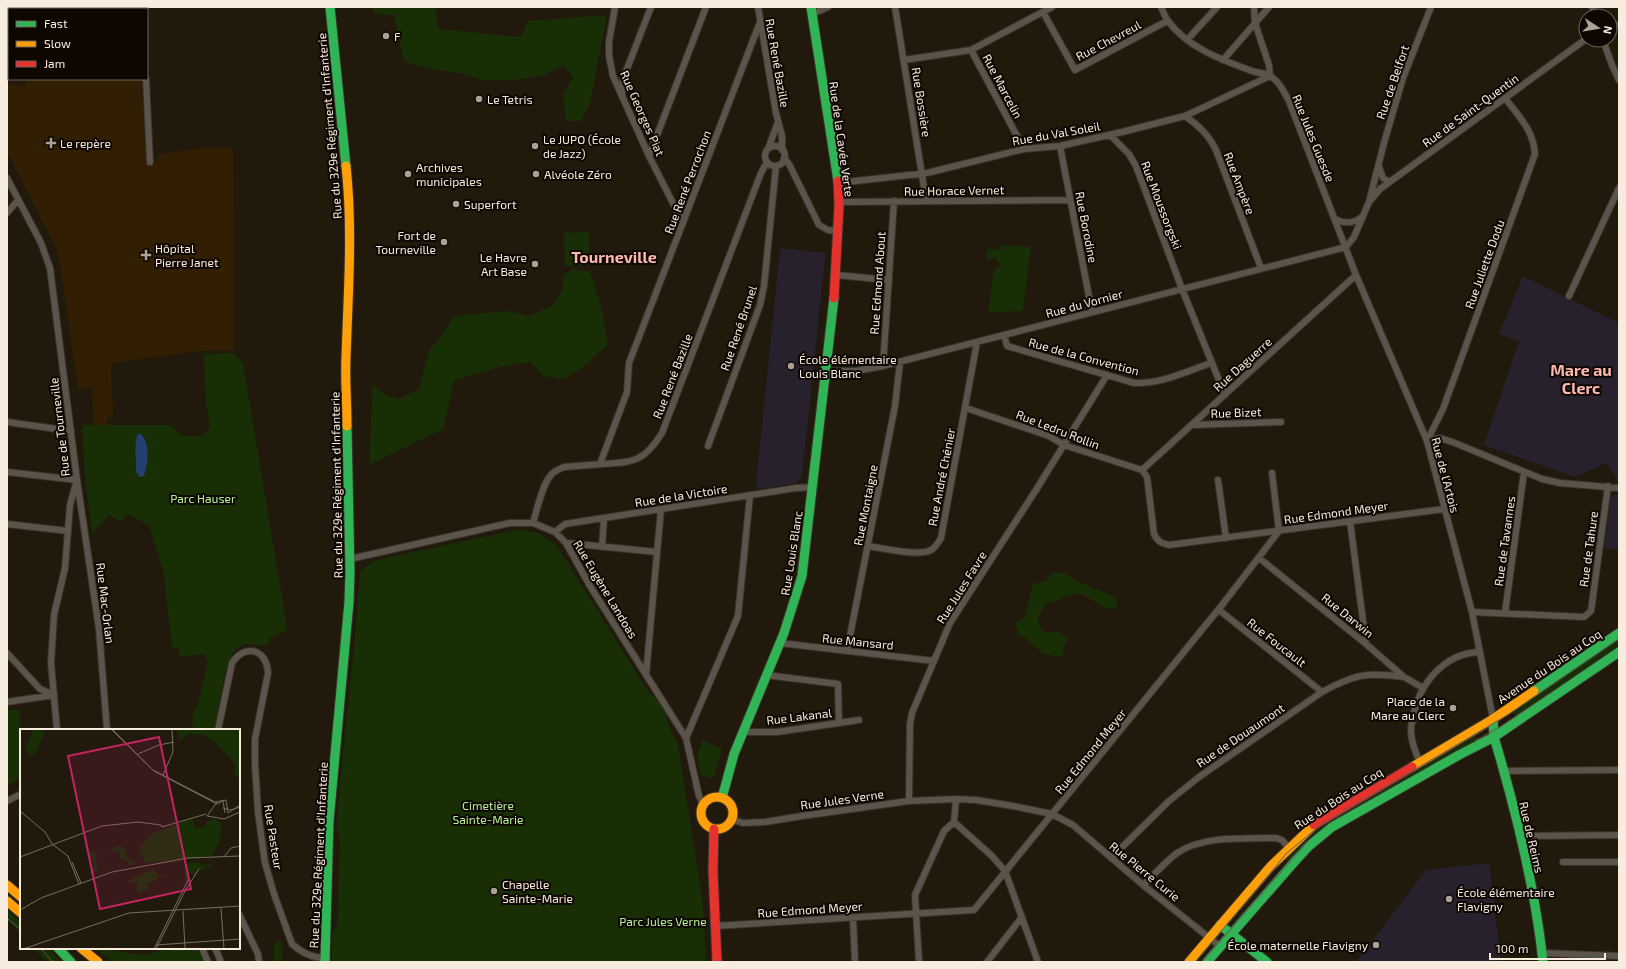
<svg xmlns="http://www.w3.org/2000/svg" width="1626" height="969" viewBox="0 0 1626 969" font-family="'Exo 2',sans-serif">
  <rect width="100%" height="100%" fill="#22190d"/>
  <path fill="#321e03" d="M27,79h114l5,83h8l5,-5v-3l51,-7 23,1 1,202 -33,1 -90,12 2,54h-5l-2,4 1,3 4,1h-17l-2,-37h-14l-18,-124 -5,-18 -48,-95 1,-67 18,2z"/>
  <path fill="#26212d" d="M780,248l46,5 -1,5 -23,218 -6,7 -36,6 -4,-4z
    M1523,276l96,47v159l-13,-19 -31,14 -91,-32 35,-104 -20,-7z
    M1615,494h4v56l-15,-2 7,-51z
    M1489,863l12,99h-145l70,-92z"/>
  <path fill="#182f06" d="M373,7h63l2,22 83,8 7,-16 79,-6 -17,88 -9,18h-15l-3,-26 10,-17 -9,-13 -22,11 -28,4h-33l-17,-6 -39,-6 -21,-7 -10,-46 -20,-1z
    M589,232v33l-24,1 -1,-33z
    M1000,245l31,2 -8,64 -35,1 6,-41 6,-5 -5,-9 -8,3v-11l13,1z
    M574,269l16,3c8,23 16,48 17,73l-24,22 -19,12 -21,-3 -13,-14 -35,6 -41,13 -11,48 -74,36 4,-81c9,10 13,11 26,15l20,-10 10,-38 18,-23 6,-12 55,-5 21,5 24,-11 10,-16v-14z
    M233,353l10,10 44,266 -2,1v2l-16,6v6c-10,3 -22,-3 -31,3 -14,9 -20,65 -23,83h-23l1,-20 4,-2 11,-47 -4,-7 -24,3 -2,-5 3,-5 -9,1 -8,-74 -15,-49 -22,-11 -5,8 -13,-7 -17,19 -7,-57 -3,-52h88l12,11h20l8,-9 -4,-24 -2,-49z
    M520,529l18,4 19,13 90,144 15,15 7,21 9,19 25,159 3,58h-374v-29l5,-5 3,-89 -3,-9 1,-28 17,-163 5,-67 13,-11z
    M1053,572l13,2 10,7 37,15 5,5 -3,8 -10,-1 -23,-14 -15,1 -9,5 -13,4 -7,14 2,11 5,3h14l9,6 -5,11 1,8 -21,-3 -17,-16 -7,-3 -4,-11c3,-2 7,-4 9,-6 4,-5 6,-27 9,-34l13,-3z
    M1619,637v11l-102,70 -5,-8z
    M19,709l2,23v46l-14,7v-74z
    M1474,733l4,8 -107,60 -81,63 -8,-7 28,-26z
    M703,740l19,9 -9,30 -13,-5 -3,-21z
    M7,910l14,12v12l-2,-3 -12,-11z
    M276,941h5l2,21h-9v-16z
    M33,948h15l13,14h-14z
    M94,948h18l8,4 24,3 13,-3 2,-4h38l8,14h-92z"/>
  <path fill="#253f71" d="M138,434h3c10,12 7,28 3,42l-4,1 -4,-5c1,-13 -3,-25 2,-38z"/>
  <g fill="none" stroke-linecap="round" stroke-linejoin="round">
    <g stroke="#3a332b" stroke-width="8">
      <path id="street" d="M122,7l20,2
        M615,7l-6,35v14l4,20 36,80 34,67
        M758,7l18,106 6,23v14
        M895,7l31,193
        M1161,7c2,4 4,10 7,14 20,27 54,39 84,50 6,2 13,2 18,5 9,5 14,16 19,25l67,174 71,166 45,171 21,107
        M1254,7l1,16 14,42 1,11
        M1592,7l3,9
        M1043,12l32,58 92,-49
        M812,14l16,-7
        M1610,27l9,-2
        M1187,40l30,-33
        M1603,40l9,25 7,15
        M971,50l53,99
        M904,60l67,-10 81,-43
        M1223,60l46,-53
        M146,79l4,83
        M622,94l1,-15 28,-72
        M1185,116c14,10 23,18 31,34l45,118
        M1110,135l19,19 7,12 46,123 43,106
        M1060,146l32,166
        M765 156a10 10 0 1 1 20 0a10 10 0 1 1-20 0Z
        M768,149l10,-27
        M649,156l57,-149
        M784,158l5,6 30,61 9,5 10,1
        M1379,167l4,11 6,4
        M7,178l34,65 9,25 27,212 22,149 8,101
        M838,183l89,-10 97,-24 36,-3 62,-14 63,-16 85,-40
        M839,202l231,-2
        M1369,202l11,-13 206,-150
        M7,213l11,-13
        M1335,219c10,5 18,5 27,-2
        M1346,247l8,-10 15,-35 15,-59 19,-65 28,-71
        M836,275l53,5
        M1569,296l50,-108
        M1004,335l3,11 127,37c27,1 51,-11 77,-20
        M883,366l11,-165
        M826,371h30l27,-5 463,-119
        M966,408l83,28 15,9 78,25
        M7,422l64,9
        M1192,425l89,-3
        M1427,441l16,-32 92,-255c-2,-25 -16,-37 -30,-56
        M1427,441l13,-3 15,5 87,36 18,4 59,5
        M708,446l52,-141 4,-19 12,-120
        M600,464l27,-72 2,-29 131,-341
        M1142,470l5,7 7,57c4,8 7,9 15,11l275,-36
        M1142,470l214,-195
        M7,472l70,8
        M1272,473l7,58
        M1218,480l8,58
        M1350,521l16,123
        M533,523c4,-13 9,-38 18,-48 3,-4 8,-6 13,-8 13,-1 25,-2 38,-3 32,-2 42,-2 60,-31l99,-260 6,-11
        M7,524l61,7
        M555,532l10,-8 231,-36 17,-1
        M566,543l91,9
        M868,546c14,2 51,11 63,4 5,-3 7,-7 10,-12l36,-196
        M602,547l2,-29
        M1259,558l107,86 38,33 19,11
        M350,559l160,-36h23l22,9 11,11 24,43 96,152 13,58 4,8
        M1219,610l103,82
        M1472,612l112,5 7,-6 17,-125
        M1505,613l19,-141
        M780,643l154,18
        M847,651l48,-245 5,-44
        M7,653l33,36 14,6
        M646,675l15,-166
        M766,675l72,9 1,39
        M7,702l47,-7
        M57,730l-6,-67 3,-48 11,-47 5,-63 6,-22
        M218,730l14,-67c13,-20 35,-14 36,10l-13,66v25l3,48 7,51 9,31 18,50c10,9 20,14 33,14
        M742,732h35l82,-12
        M686,738l52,-122 12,-121
        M1420,762c-5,-10 -9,-21 -9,-32 0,-4 1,-9 2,-13 6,-33 31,-64 67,-65
        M1504,771l115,-1
        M956,799l-2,23 38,34 13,15 33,91
        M7,801l14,-7
        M909,801l1,-77 2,-11 38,-90 86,-133 71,-115
        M731,819l12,4 22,-1 37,-6 107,-15 47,-2 20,1 37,6 39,8 21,11 70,60 78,62
        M1520,836l99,-1
        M1111,858l58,-57 30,-24 123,-85c33,-18 45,-20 82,-15
        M1563,862h56
        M1143,885c11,-10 22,-23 34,-32 27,-18 67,-14 99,-15l6,2 6,7
        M239,914l19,40 1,8
        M853,918l2,44
        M715,926l259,-16 248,-305 57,-74
        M202,948l6,14
        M215,948l6,14
        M1542,953l77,3
        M919,962l-4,-67 29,-64 10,-9
        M987,962l35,-45"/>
    </g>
    <g stroke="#3a332b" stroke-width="11">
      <path id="fast" d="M330,7l16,159
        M811,7l27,174
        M1534,691l85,-58
        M1493,719l1,18c22,74 41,149 49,225
        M722,798l12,-44 50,-121 18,-57 32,-278
        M1220,925l47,37
        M58,948l13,14
        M325,962l4,-141 20,-219 1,-29 -3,-147
        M1207,962l89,-102 13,-14 23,-19 127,-72 35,-18 125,-85"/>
    </g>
    <g stroke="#3a332b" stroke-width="11">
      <path id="slow" d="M346,166c7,64 2,128 0,192 -1,23 1,45 1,68
        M1412,767l81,-48 41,-28
        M701 813a16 16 0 1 1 32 0a16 16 0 1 1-32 0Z
        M7,885l14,12
        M7,901l14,12
        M81,948l17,14
        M1189,962l82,-96 43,-41"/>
    </g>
    <g stroke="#3a332b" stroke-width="11">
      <path id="jam" d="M834,298l5,-92 -1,-25
        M1314,825l98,-58
        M714,829l-1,42 4,91"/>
    </g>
    <use href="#street" stroke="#5b544b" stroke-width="6"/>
    <use href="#fast" stroke="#30b455" stroke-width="9"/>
    <use href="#slow" stroke="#ff9f0a" stroke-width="9"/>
    <use href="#jam" stroke="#e5322d" stroke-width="9"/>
    <path stroke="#5e574e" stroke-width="1" d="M1475,741l28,-16 46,-31
      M7,918l14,12
      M40,948l13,14
      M1195,962l92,-109 35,-29 189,-111 108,-74
      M1202,962l108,-123"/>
  </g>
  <g fill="#ada296" stroke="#0e0701" stroke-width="1.5">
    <circle cx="386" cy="36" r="4"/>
    <circle cx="479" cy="99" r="4"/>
    <path d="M49 137h4v4h4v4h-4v4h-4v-4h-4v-4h4z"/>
    <circle cx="535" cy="146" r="4"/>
    <circle cx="408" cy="174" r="4"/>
    <circle cx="536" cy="174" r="4"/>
    <circle cx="456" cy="204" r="4"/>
    <circle cx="444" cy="242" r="4"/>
    <path d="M144 249h4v4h4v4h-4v4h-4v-4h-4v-4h4z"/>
    <circle cx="535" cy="264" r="4"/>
    <circle cx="791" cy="366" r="4"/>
    <circle cx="1453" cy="708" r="4"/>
    <circle cx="494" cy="891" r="4"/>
    <circle cx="1449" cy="899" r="4"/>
    <circle cx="1376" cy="945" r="4"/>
  </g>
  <g text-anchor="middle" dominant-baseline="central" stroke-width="4" stroke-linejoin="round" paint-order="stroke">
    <g font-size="12" fill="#f8ecdf" stroke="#0e0701" text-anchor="start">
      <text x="394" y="36">F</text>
      <text x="487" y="99">Le Tetris</text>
      <text x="543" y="139">Le JUPO (École<tspan x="543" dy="14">de Jazz)</tspan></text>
      <text x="60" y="143">Le repère</text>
      <text x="416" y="167">Archives<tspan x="416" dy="14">municipales</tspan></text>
      <text x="544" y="174">Alvéole Zéro</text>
      <text x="464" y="204">Superfort</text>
      <text x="436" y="235" text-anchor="end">Fort de<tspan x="436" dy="14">Tourneville</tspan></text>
      <text x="155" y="248">Hôpital<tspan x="155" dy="14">Pierre Janet</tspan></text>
      <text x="527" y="257" text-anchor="end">Le Havre<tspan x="527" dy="14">Art Base</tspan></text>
      <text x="799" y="359">École élémentaire<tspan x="799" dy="14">Louis Blanc</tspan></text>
      <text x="1445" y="701" text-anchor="end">Place de la<tspan x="1445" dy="14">Mare au Clerc</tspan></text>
      <text x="502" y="884">Chapelle<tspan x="502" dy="14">Sainte-Marie</tspan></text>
      <text x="1457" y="892">École élémentaire<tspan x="1457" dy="14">Flavigny</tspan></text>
      <text x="1368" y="945" text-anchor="end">École maternelle Flavigny</text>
    </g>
    <g font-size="12" fill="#f8ecdf" stroke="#0e0701">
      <text transform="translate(1108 40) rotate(-28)">Rue Chevreul</text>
      <text transform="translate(778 63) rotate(80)">Rue René Bazille</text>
      <text transform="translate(1392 82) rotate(-71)">Rue de Belfort</text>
      <text transform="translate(1003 86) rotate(62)">Rue Marcelin</text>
      <text transform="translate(922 102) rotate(81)">Rue Bossière</text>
      <text transform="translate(1470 110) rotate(-36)">Rue de Saint-Quentin</text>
      <text transform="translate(643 113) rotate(66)">Rue Georges Piat</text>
      <text transform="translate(329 126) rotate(-95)">Rue du 329e Régiment d'Infanterie</text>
      <text transform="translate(1056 133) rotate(-10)">Rue du Val Soleil</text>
      <text transform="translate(1314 138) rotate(68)">Rue Jules Guesde</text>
      <text transform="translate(842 139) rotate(82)">Rue de la Cavée Verte</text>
      <text transform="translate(687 182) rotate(-69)">Rue René Perrochon</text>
      <text transform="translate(1240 183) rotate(69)">Rue Ampère</text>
      <text transform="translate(954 190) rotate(-1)">Rue Horace Vernet</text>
      <text transform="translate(1162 205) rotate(69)">Rue Moussorgski</text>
      <text transform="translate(1087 227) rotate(79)">Rue Borodine</text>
      <text transform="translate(1484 264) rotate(-70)">Rue Juliette Dodu</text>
      <text transform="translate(877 283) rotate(-86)">Rue Edmond About</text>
      <text transform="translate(1084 303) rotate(-15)">Rue du Vornier</text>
      <text transform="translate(738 328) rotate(-71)">Rue René Brunel</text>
      <text transform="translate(1084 356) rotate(15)">Rue de la Convention</text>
      <text transform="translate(1242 364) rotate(-42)">Rue Daguerre</text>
      <text transform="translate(672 376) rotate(-69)">Rue René Bazille</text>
      <text transform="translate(1236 412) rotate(-2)">Rue Bizet</text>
      <text transform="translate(59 427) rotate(-97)">Rue de Tourneville</text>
      <text transform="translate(1058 429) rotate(21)">Rue Ledru Rollin</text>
      <text transform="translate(1446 475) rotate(75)">Rue de l'Artois</text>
      <text transform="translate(941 477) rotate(-79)">Rue André Chénier</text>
      <text transform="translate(336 485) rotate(-91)">Rue du 329e Régiment d'Infanterie</text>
      <text transform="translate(681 495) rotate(-9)">Rue de la Victoire</text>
      <text transform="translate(865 505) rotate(-79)">Rue Montaigne</text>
      <text transform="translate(1336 512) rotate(-8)">Rue Edmond Meyer</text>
      <text transform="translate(1504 541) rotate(-82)">Rue de Tavannes</text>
      <text transform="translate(1588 549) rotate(-82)">Rue de Tahure</text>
      <text transform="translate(791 553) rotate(-81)">Rue Louis Blanc</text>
      <text transform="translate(961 587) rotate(-58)">Rue Jules Favre</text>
      <text transform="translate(606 589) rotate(59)">Rue Eugène Landoas</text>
      <text transform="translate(106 603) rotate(83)">Rue Mac-Orlan</text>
      <text transform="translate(1348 615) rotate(39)">Rue Darwin</text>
      <text transform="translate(858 641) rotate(6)">Rue Mansard</text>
      <text transform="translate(1277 642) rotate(38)">Rue Foucault</text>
      <text transform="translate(1549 666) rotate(-34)">Avenue du Bois au Coq</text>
      <text transform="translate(799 716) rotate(-7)">Rue Lakanal</text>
      <text transform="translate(1240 735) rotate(-34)">Rue de Douaumont</text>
      <text transform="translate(1090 751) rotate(-51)">Rue Edmond Meyer</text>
      <text transform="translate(1338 798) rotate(-33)">Rue du Bois au Coq</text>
      <text transform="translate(842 799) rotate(-8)">Rue Jules Verne</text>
      <text transform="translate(274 837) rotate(81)">Rue Pasteur</text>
      <text transform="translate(1532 837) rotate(77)">Rue de Reims</text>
      <text transform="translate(318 855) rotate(-87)">Rue du 329e Régiment d'Infanterie</text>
      <text transform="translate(1145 871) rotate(39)">Rue Pierre Curie</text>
      <text transform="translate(810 909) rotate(-4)">Rue Edmond Meyer</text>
    </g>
    <g font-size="12" fill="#b5f299" stroke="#0e0701">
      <text x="203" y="498">Parc Hauser</text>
      <text x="488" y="805">Cimetière<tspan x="488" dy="14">Sainte-Marie</tspan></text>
      <text x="663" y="921">Parc Jules Verne</text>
    </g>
    <g font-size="16" font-weight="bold" fill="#fcb8af" stroke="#0e0701">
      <text x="614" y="256">Tourneville</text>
      <text x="1581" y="369">Mare au<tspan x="1581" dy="18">Clerc</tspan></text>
    </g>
  </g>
  <g transform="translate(20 729)">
    <rect width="220" height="220" fill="#22190d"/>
    <path d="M14,0l11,2 -10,22 -4,3 -6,-6zM157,0h63v51l-7,-9 3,-4 -4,-7 -16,-17 -15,-9h-12l-10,7zM172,90l4,10 10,-2 1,-6 7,-2 8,4 -3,19 -7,14 -67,7 -6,-15 14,-15zM100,116l4,3 3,10 4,1 5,6 -7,1 -1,-4 -7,-2 -3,-9h-7l-1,-2zM69,122l11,2 -5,1 3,16 -8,5 1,-7 3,-1zM177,133l4,3 10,-1 2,9 -4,-7h-4l-1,4 -6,-1 -3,7 -4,-3 -5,9 -2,-10 4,-5 -5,-3zM133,140l4,5 15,2h-14l-1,4 -11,4 2,5 -10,4 -1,-12 -8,2v-3z" fill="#182f06"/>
    <path fill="none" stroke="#786d61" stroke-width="1" d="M91,0l43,42 63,33 6,-3 2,12M92,0l41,41 62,32 11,-2 2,13M118,25l21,-9 15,-3M143,46l10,-23 -1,-23M197,73l-10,14 17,3 16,-7M203,79l8,2 9,-3M0,82l25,21 7,12 16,12 11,28M208,84l12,-8M141,96l1,2 44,-13M0,128l82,-31 36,-4 23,3M204,128l7,-9 9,-2M52,133l9,21M201,179l3,41M0,181l21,-12 71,-26 76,-14 52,-2M163,182l2,38M136,216l84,-6M3,220l106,-36 111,-7M134,220l35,-71M136,220l30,-60 13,-20"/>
    <path fill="#c52362" fill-opacity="0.15" stroke="#c52362" stroke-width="2" d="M139,8l32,152 -91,20 -32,-153z"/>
    <rect width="220" height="220" fill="none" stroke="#f8ecdf" stroke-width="2"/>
  </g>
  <rect width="1626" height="969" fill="none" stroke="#f8ecdf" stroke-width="16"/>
  <rect x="8" y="8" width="140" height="72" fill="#0e0701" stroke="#6c635a"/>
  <rect x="16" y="21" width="20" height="6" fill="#30b455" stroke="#6c635a"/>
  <text x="44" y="28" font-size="12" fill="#f8ecdf">Fast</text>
  <rect x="16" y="41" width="20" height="6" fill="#ff9f0a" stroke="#6c635a"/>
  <text x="44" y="48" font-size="12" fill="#f8ecdf">Slow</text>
  <rect x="16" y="61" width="20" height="6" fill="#e5322d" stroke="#6c635a"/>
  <text x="44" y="68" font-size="12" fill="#f8ecdf">Jam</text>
  <g transform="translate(1598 28) rotate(102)"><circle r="19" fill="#0e0701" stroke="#6c635a"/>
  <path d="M0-3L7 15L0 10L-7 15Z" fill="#ada296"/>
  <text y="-6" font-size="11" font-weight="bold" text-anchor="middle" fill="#f8ecdf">N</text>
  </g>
  <path d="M1490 953v6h115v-6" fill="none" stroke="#f8ecdf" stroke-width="2"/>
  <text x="1496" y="953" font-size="12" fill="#f8ecdf" stroke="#0e0701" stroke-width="3" paint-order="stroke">100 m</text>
</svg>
